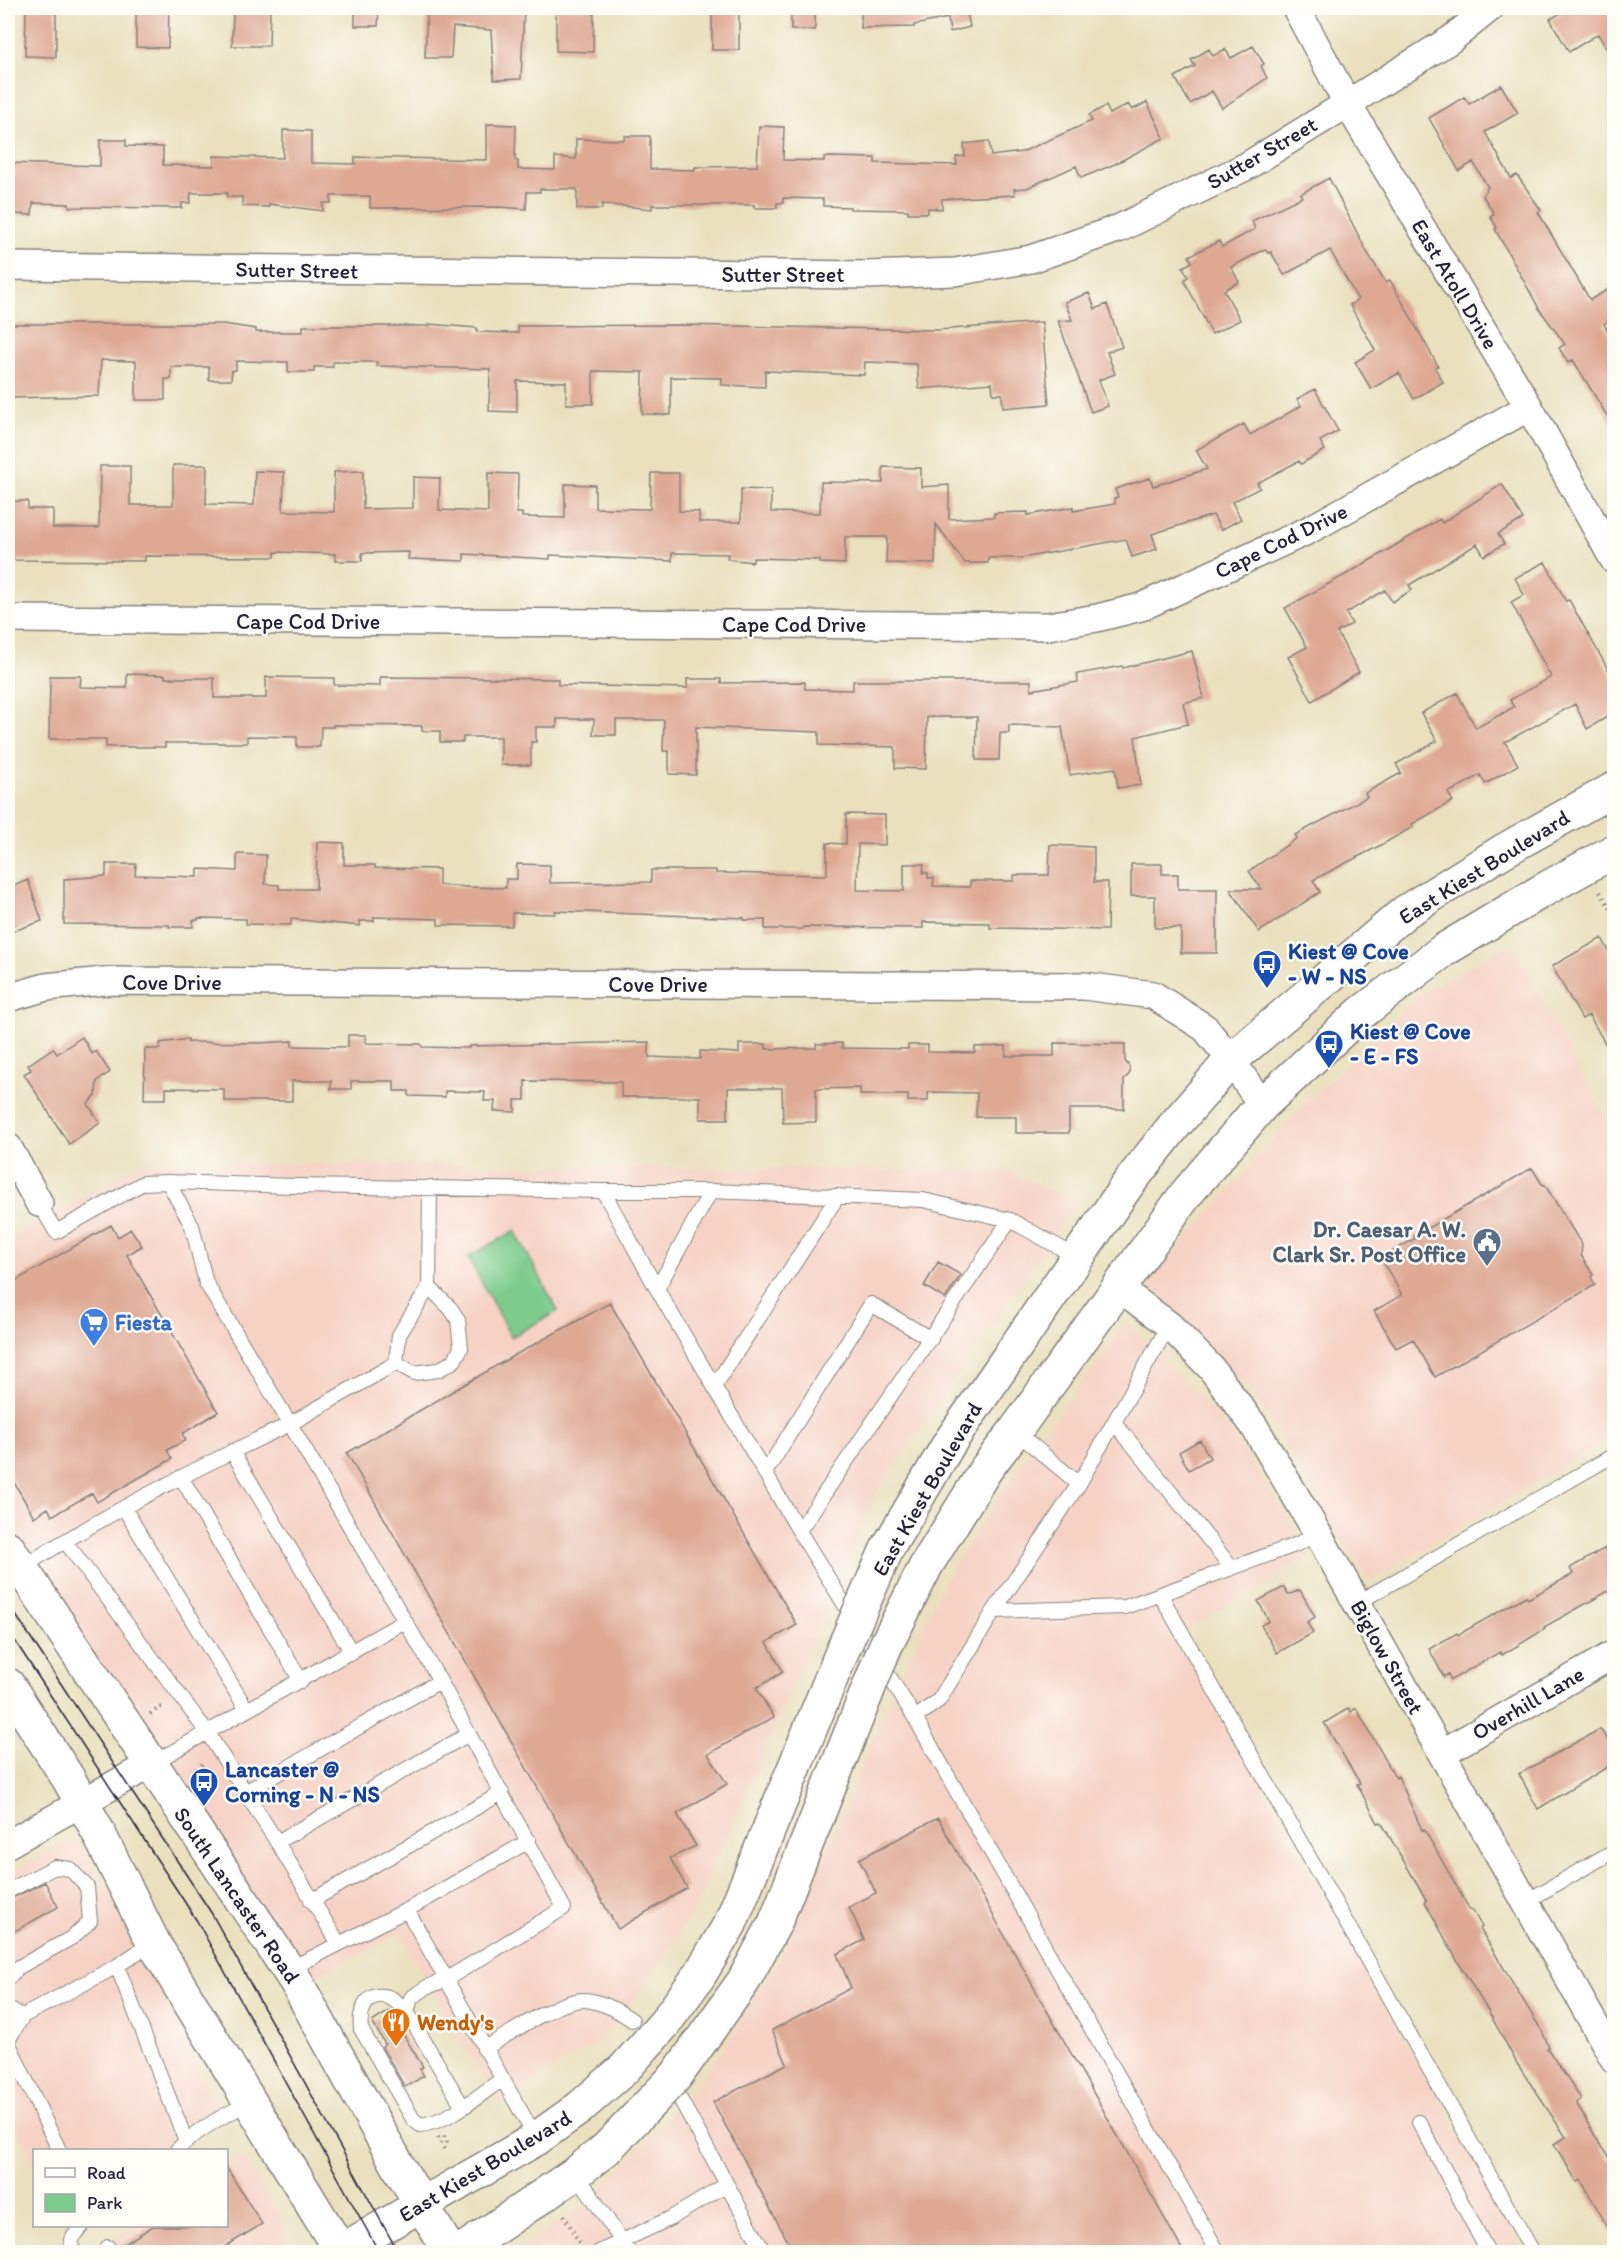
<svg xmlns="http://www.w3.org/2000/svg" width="1622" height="2260" viewBox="0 0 1622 2260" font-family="Itim,sans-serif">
  <rect width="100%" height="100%" fill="#fdfcf7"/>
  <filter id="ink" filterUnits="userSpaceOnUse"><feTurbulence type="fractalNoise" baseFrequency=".0167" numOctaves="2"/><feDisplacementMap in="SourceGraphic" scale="12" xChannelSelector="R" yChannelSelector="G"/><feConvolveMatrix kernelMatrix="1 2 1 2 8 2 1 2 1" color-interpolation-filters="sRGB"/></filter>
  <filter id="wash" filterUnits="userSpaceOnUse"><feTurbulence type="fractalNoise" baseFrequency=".008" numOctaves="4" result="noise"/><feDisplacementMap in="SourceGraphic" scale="24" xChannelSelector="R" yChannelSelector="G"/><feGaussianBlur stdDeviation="1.35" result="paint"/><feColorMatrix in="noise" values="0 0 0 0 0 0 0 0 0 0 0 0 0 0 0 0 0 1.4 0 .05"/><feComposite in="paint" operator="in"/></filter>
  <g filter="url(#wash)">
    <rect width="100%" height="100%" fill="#eae0be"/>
    <path fill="#f6d2c5" d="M1512,943l102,192v301l-246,146 -117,-192 -100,-101 3,-13 150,-171 117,-112z
      M141,1162l867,9 69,31 -200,290 -182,417 -65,98 -32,36 -63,37 -35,24 -57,-93 -43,-78 -95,50 -243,-374 -54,-90v-278z
      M1127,1323l105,108 80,125 -136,79 349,617h-1008l73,-51 105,-114 27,-37 56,-88 32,-70 68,-165 65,-144 62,-97z
      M66,1842l17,3 61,104 74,163 -40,38h-144v16l-26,-51v-241z
      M244,2156l42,71 -1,25h-186l-2,-4 37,-22h92l1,-59z"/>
    <path fill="#7dcc8d" stroke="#507764" stroke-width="1.5" d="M515,1231l43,80 -47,26 -43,-80z"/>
    <g id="blocks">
      <path fill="#dea893" d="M26,8h30v49l-31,-1z
        M136,8h33l-1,40 -32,-1z
        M233,8h37l-1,38h-37z
        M355,8h24l-1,18h-23z
        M427,8h97l-3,71 -27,1 -3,-50 -38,-3 -2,31h-26z
        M556,8h38l-1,44 -37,-1z
        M712,8h27v42h-27z
        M791,8h24v22h-24z
        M861,8h105l4,19 -20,5 -2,-14 -34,7v2l-53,1z
        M1570,8h44v54l-16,-28 -29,18 -19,-33z
        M1253,46l11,18 -3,2 6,12 -45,30 -10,-17 -22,13 -15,-27 20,-11 -4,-6 18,-11 4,7 12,-7 6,9z
        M1501,85l17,28 -33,19 26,46 6,-3 24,35 -3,2 52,88 24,-14v31l-10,7 10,18v85l-41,-67 -5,3 -9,-15 6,-4 -25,-34 -45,-81 2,-1 -7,-12 4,-2 -11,-18 5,-9 -15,-25 -14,9 -30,-53 35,-21 5,7z
        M1147,102l17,36 -49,26 -34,14 -5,-12 -49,22 -13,1 1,6 -73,4v10l-14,-1v5h-20v-3l-58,-1v-2l-27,-1v-7l-40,-1v5h-6v5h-23v-3h-102v4l-50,-5v5h-25v-20h-37v3h-13l-1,17 -27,-2 -129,1v-12h-39v7h-8v8l-54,-7v3l-27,-1v-9h-15v-4h-36l-1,10h-8v5l-113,-1v-3l-36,-1 -1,12 -20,-1v-6h-4v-45l92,3v-26h26v6l37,1v18l51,1v-10l69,2v-28l28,1v32l44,1v-7l132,3v-36l29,1 -1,35 3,1v8l37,1v-13l21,2v-20l48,1 1,-4h25v33l45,1v-3l62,-1 2,-40 25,1 -1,33 41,1v-3l5,-1 46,1v5l82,2 -1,-8 9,-1 -1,-12 25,-3 2,15 31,-4 70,-31 -3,-6 17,-9 4,8 18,-10 4,6z
        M1329,178l38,74 19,31 4,-3 48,86 -3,2 8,14 -29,17 -15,-26 -28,16 -16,-27 20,-12 -25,-45 8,-5 -28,-50 -46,25 -13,-23 -3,1 -3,-4 -34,18 8,15 -15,8 16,30 -28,14 -28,-54 4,-3 -5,-10 9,-5 -3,-6 30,-15 3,6 33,-18 -3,-8 50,-24 -2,-3z
        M1089,293l6,16 12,-5 15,43 -15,5 8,22 -16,6 9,26 -17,6 -33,-91 14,-1 -7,-18z
        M1042,322l7,82 -46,4 -1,-14h-9l-1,-11 -73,6 -2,-25 -52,-2 -1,13 -99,-4v16l-43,-2v-7l-51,-1v38l-29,-1 1,-42 -50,-1v33h-27v-22l-49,-1v31l-28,-1 1,-42 -113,-3v-4h-44v5h-19v5h-26v-10l-52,-1v9h-4l-1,10h-22v-13h-38v12h-6v21h-29v-39l-35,-1 -2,36 -91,2v-74h215l33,5v3h47v-6h126v-2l48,4v4l41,1v-7l161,-1 259,5z
        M1315,389l23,42 -18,10 5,9 -24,14 -2,-3 -42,22 3,5 -28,14 9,17 -20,11 -8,-15 -61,19 5,15 -25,8 -6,-18 -104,19h-34v5h-23l-29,-39 -1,40 -49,-1 1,-26h-42v27l-25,-1v-3l-67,-2v4l-26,-3 1,-5 -56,-1v8l-122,-6v4l-86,-5v7l-56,-2 1,-7 -47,1v8h-27v-7l-60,-2v5l-130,-1v5l-137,-1v-59h20v8h25v19h46l1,-62h30v39h43v-40h34l-1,39 48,1 1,-34 29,1 -1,39 51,1v-40l29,-1v38l50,-1v-31l27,1 -1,32 49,2v-39l30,1 -1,39h5v4l43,1v-34l30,1v23l55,1 1,-36h28v38l20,1v10h42v-33l30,1v22l49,1 1,-31 62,1v-16l38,1v19l28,-2v34l45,-2v-4l34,-1v3l45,-8v4l42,-7 -1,-6 4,-1 -3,-8 35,-11 3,8 54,-17 -11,-19 48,-26 6,11 51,-29 -4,-7z
        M1502,484l21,35 -25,15 6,10 -20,12 -7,-12 -68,41 3,5 -20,12 -7,-12 -39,23 6,11 -15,8 22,40 -47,29 -24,-44 19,-10 -22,-39 67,-37 88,-52 2,4z
        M1545,562l21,39 3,-1 45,80v33l-27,16 -12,-25 -70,38 13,23 -33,19 -5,-9 -32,18 5,8 -41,23 1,3 -32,18 -68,35 7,12 -61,40 -29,-43h31l-12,-18 48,-33 -2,-3 72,-38 -2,-4 36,-20 -5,-9 41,-23 -16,-28 36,-20 19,35 38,-21 -4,-7 41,-23 -40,-75 13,-7 -9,-17z
        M1192,651l12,47 -21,5 5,21 -53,13 6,48 -23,3 -3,-20 -45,7 -8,-48 -53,-2v8h-9l-1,27h-23l1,-43h-50l-1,52 -31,-1v-21l-76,-2v-13l-123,-5v48l-27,-1v-23h-6l1,-31h-48v15h-23l1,-16h-37v8h-21v15h-5v23h-30v-28h-38v5h-23v-11h-18v-5l-89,-1v2h-12l-1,20h-23v-10l-50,-1v7h-82v4h-59v-8h-57l1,-63h31l-1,11 47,1v-14l38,1v3h49v20h52v-21l68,1v7l46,1v-9l111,1 67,1v6l129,3v-9h34v4l84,-1v7l48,1v-9h178v9l47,-8 -1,-8 45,-8 1,2z
        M846,814l39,1v30l-27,-1 -1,46 47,1v-27h20l-1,9h5v5h6l-1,8 37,1v-6h44v-6h35l1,-30 44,2v35h14l-1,48 -117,-2v-5l-67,-1v6l-120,-1v2h-38v-9h-21v-2l-189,-7v3l-43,-1v13l-74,-1v-6l-64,-2v4h-14v5l-69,-7v6l-45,-1v-5l-48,-1v2h-5v7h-24v-2l-105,-1v-45l42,-3v-12h30l-1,11 63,2v-8l39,2v-17l29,1 -1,29 14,1v4h37l1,-47 27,1v22h31v3l64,1v16l29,2 38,1v-9h11v-15l33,1v18l101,-1v-12h65v3l111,2v-32l19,1z
        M1131,864h31v10h16v15h39v64h-36v-25h-26v-32h-24z
        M28,880l14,41 -34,12v-45z
        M1602,938l12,23v98l-25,-44 -7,4 -30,-53z
        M348,1035h18v8l55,1 1,3 47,1v-2l180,-4v15l51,2v-8l39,2v-9h27v5l50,-1v-4l26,-1v5l66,1v-4h20v7l47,1v-6l31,-1v10h48v-13l71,1v17l4,5 1,7 -6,7v29h-55v24h-53v-16h-40l1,-24 -49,-1v9h-20v-6h-48v-7l-44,1v33l-33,1 -1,-35h-54v31h-28v-22h-79v-15l-96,-1v19h-10v12l-21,-1 1,-10h-11l1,-9 -40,-1v6l-36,-1v-5h-15v-10h-43v8h-20v-8h-39v20h-68v-12l-58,-1v11h-22l1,-50h15v-6l28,-4v3l72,1 32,-2v5l56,1z
        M82,1037l10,17 4,-3 14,21 -13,9 -1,14 -8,9 12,19 -31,21 -45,-70 7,-4 -3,-5 25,-17 4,6z
        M1532,1168l10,16 3,1 37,60 -1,10 12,20 -2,2 4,8 -160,92 -22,-38 -17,9 -22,-37 28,-16 -21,-37 35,-20 -2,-2z
        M111,1225l7,12 13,-8 11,17 -15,9 91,157 -36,22 4,6 -19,10 5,9 -75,43 -5,-9 -40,23 -4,-8 -14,9 -26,-45v-187z
        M938,1262l23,13 -16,24 -21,-13z
        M610,1303l187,322 -30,17 16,30 -27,16 18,29 -66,37 19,30 -50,30 19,32 -26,12 17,30 -69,41 -271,-476 166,-97z
        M1200,1440l10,18 -21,12 -10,-18z
        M1614,1543v45l-70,39 1,2 -43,26 -2,-3 -49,28 -3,-6 -4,3 -15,-28 28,-16 1,2 68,-39 2,3 45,-25 -3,-6z
        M1284,1587l4,8 12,-5 15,27 -8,5 6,11 -36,20 -16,-28 8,-4 -11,-20z
        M1349,1708l2,4 5,-4 40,70 2,-2 24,54 2,-1 46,81 3,1 9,16 -2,2 62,102 7,16 -2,1 34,51 -5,4 26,45 12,17v73l-33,-58 -4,2 -23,-38 12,-7 -48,-72 -31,-56 -29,-47 -33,-60 2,-1 -46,-79 -3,1 -21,-39 3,-1 -36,-60z
        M1600,1729l14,19v15l-76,46 -19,-35z
        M938,1818l246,435h-390l-81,-151 74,-38 -15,-34 79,-42 -14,-34 27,-14 -15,-33 27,-14 -17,-34z
        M45,1882l13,25 -50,28v-35z
        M389,2011l34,56 -3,2 4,7 -19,11 -23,-40 3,-3 -13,-22z
        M226,2167l36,57 -47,29h-95l-1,-6 34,-21h73z"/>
    </g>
  </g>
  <g filter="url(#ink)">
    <use href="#blocks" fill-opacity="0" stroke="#86817c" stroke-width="1.5"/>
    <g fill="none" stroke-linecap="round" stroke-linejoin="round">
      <g stroke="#86817c" stroke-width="16">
        <path id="lane" d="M168,1182l24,44 14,57 84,141 106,-61
          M603,1191l54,98 142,242 116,187 303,534
          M39,1203l17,29 87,-49 25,-1 128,4 307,5h108l212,9 87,20 67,37
          M657,1289l54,-98
          M396,1363l3,-28 30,-48 1,-100
          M396,1363l18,10 24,-3 16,-9 7,-13 -3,-28 -7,-11 -22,-22
          M714,1387l124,-191
          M1114,1422l118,146
          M232,1451l120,202
          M765,1473l106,-169 60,35
          M181,1477l120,204
          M1079,1484l90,-159
          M124,1508l123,202
          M799,1531l211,-311
          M65,1541l142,191 70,110 62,102 68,-34 129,228
          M21,1568c86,-55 177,-101 269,-144l150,257 124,227 -119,72 -18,7 -16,11 -4,14 56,95
          M1160,1594l373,658
          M1357,1603l257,-148
          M994,1611l131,-4 170,-62 23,-11
          M915,1718l24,-18 55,-89 85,-127 -64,-53
          M151,1764l254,-143
          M245,1792l195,-111
          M277,1842l192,-108
          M8,1891l47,-24 15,2 17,18 3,34 -17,16 -54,30 -11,11
          M311,1901l191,-108
          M1525,1902l89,-51
          M407,1910l122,-69
          M117,1966l69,175
          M288,1970l51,-26
          M8,2009l15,7 94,-50 36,-24
          M407,2012c-6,-6 -13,-15 -23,-16 -20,-3 -25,19 -23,33l52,90 7,6c29,-3 58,-29 81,-45
          M8,2040l15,-24
          M8,2042l51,108
          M484,2049c22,-13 77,-51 101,-49 18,2 32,10 47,20
          M679,2097l85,155
          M1419,2122l69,130
          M177,2150c21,-21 46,-35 73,-47
          M576,2173l53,79
          M108,2247l3,5
          M74,2252l-3,-12 11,-14
          M599,2252l72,-34 55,-33"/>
      </g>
      <g stroke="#86817c" stroke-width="30">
        <path id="street" d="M1296,8l51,95 182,304 85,153
          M8,266l859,9 88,-3 76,-13 89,-31 127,-62 203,-126 40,-32
          M8,619l1040,7 49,-8 44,-11 168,-77 220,-123
          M8,998l38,-11 58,-6 980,5 69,9 52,33 26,32 31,45
          M8,1147l31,56
          M1119,1288l50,37 42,43 43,58 64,108 296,525
          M1442,1753l172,-99
          M8,1844l143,-80"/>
      </g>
      <g stroke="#86817c" stroke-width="36">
        <path id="secondary" d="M950,1442l178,-258 46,-58 57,-66 174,-148 98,-61 111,-62
          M986,1469l29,-38 171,-237 76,-89 99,-92 83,-63 96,-58 74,-41
          M8,1548l287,432 105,189 50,83
          M8,1685l60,93 26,46 59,118 188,310
          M339,2252l197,-113 42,-30
          M460,2252l116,-79 30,-24"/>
      </g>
      <path stroke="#86817c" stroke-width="4" stroke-dasharray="1.5 4.5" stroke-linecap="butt" d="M1600,892l14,22
        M150,1714l14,-9
        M193,1774l11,-12
        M444,2136l5,10
        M438,2137l6,12
        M564,2215l18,33"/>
      <use href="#lane" stroke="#fff" stroke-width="14"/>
      <use href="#street" stroke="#fff" stroke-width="27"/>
      <use href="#secondary" stroke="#fff" stroke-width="33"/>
      <path stroke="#22223b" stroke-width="1.5" d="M8,1603l204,311 186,338
        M8,1630l189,291 182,331"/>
      <g stroke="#86817c" stroke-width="36" stroke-linecap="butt">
        <path id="secondary-bridge" d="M578,2109l46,-40 40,-45 35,-48 31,-52 114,-277 43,-98 63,-107
          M606,2149l70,-73 67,-94 32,-59 110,-276 42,-83 59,-95"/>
      </g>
      <use href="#secondary-bridge" stroke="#fff" stroke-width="33"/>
    </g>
  </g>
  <defs>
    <g id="bus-pin" transform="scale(1.5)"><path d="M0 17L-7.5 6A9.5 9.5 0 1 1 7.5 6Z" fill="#1a4fb4" stroke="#fdfcf7"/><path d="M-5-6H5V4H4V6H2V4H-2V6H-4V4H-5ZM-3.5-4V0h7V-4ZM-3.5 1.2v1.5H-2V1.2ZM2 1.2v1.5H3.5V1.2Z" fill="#fff"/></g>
    <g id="civic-pin" transform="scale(1.5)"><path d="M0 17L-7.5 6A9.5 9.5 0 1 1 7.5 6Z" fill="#5c6f8a" stroke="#fdfcf7"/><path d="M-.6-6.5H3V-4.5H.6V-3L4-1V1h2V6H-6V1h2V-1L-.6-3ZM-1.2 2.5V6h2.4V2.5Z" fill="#fff"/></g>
    <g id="supermarket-pin" transform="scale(1.5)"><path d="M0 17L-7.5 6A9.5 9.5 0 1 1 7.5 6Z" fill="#3f7fe0" stroke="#fdfcf7"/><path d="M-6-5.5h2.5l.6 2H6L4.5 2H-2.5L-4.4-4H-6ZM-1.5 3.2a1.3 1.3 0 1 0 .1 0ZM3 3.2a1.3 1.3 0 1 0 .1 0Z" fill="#fff"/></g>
    <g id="restaurant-pin" transform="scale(1.5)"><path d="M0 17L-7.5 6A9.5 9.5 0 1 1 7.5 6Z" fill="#e8710a" stroke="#fdfcf7"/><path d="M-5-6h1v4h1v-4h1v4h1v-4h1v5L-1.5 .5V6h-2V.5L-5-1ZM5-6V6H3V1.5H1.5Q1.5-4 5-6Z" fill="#fff"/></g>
  </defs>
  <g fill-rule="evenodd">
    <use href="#bus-pin" x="1267" y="964"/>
    <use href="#bus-pin" x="1329" y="1044"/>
    <use href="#civic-pin" x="1487" y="1242"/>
    <use href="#supermarket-pin" x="94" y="1322"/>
    <use href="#bus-pin" x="204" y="1782"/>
    <use href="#restaurant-pin" x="396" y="2022"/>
  </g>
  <g text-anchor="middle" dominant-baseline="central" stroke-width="5" stroke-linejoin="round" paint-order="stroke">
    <g font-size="22" fill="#22223b" stroke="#fdfcf7">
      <text transform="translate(1262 153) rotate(-30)">Sutter Street</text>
      <text transform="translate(297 270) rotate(1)">Sutter Street</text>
      <text x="783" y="274">Sutter Street</text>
      <text transform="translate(1455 284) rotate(59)">East Atoll Drive</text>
      <text transform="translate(1281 541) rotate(-26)">Cape Cod Drive</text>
      <text x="308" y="621">Cape Cod Drive</text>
      <text x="794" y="624">Cape Cod Drive</text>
      <text transform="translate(1484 867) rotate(-32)">East Kiest Boulevard</text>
      <text x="172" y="982">Cove Drive</text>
      <text x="658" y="984">Cove Drive</text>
      <text transform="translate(927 1489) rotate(-60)">East Kiest Boulevard</text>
      <text transform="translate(1387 1657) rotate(61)">Biglow Street</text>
      <text transform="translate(1528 1703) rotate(-30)">Overhill Lane</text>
      <text transform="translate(237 1895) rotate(56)">South Lancaster Road</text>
      <text transform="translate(485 2166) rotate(-31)">East Kiest Boulevard</text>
    </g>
    <g font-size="22" font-weight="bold" fill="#164399" stroke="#fdfcf7" text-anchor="start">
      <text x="1288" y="951">Kiest @ Cove<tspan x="1288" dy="25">- W - NS</tspan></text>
      <text x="1350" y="1031">Kiest @ Cove<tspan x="1350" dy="25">- E - FS</tspan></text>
      <text x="225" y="1769">Lancaster @<tspan x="225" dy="25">Corning - N - NS</tspan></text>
    </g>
    <g font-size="22" font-weight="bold" fill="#4e5e75" stroke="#fdfcf7" text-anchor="end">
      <text x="1466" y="1229">Dr. Caesar A. W.<tspan x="1466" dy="25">Clark Sr. Post Office</tspan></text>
    </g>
    <g font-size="22" font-weight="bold" fill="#366cbe" stroke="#fdfcf7" text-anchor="start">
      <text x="115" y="1322">Fiesta</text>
    </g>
    <g font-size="22" font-weight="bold" fill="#c56008" stroke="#fdfcf7" text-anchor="start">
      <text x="417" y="2022">Wendy's</text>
    </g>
  </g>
  <rect width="1622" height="2260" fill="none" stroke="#fdfcf7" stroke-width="30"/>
  <rect x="33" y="2149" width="195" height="78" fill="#fdfcf7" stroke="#a5a5ac" stroke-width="1.5"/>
  <rect x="45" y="2168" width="30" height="9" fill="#ffffff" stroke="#a5a5ac" stroke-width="1.5"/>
  <text x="87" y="2179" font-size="18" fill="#22223b">Road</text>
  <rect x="45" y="2194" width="30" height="18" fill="#7dcc8d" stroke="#a5a5ac" stroke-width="1.5"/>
  <text x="87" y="2209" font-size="18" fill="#22223b">Park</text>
</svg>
